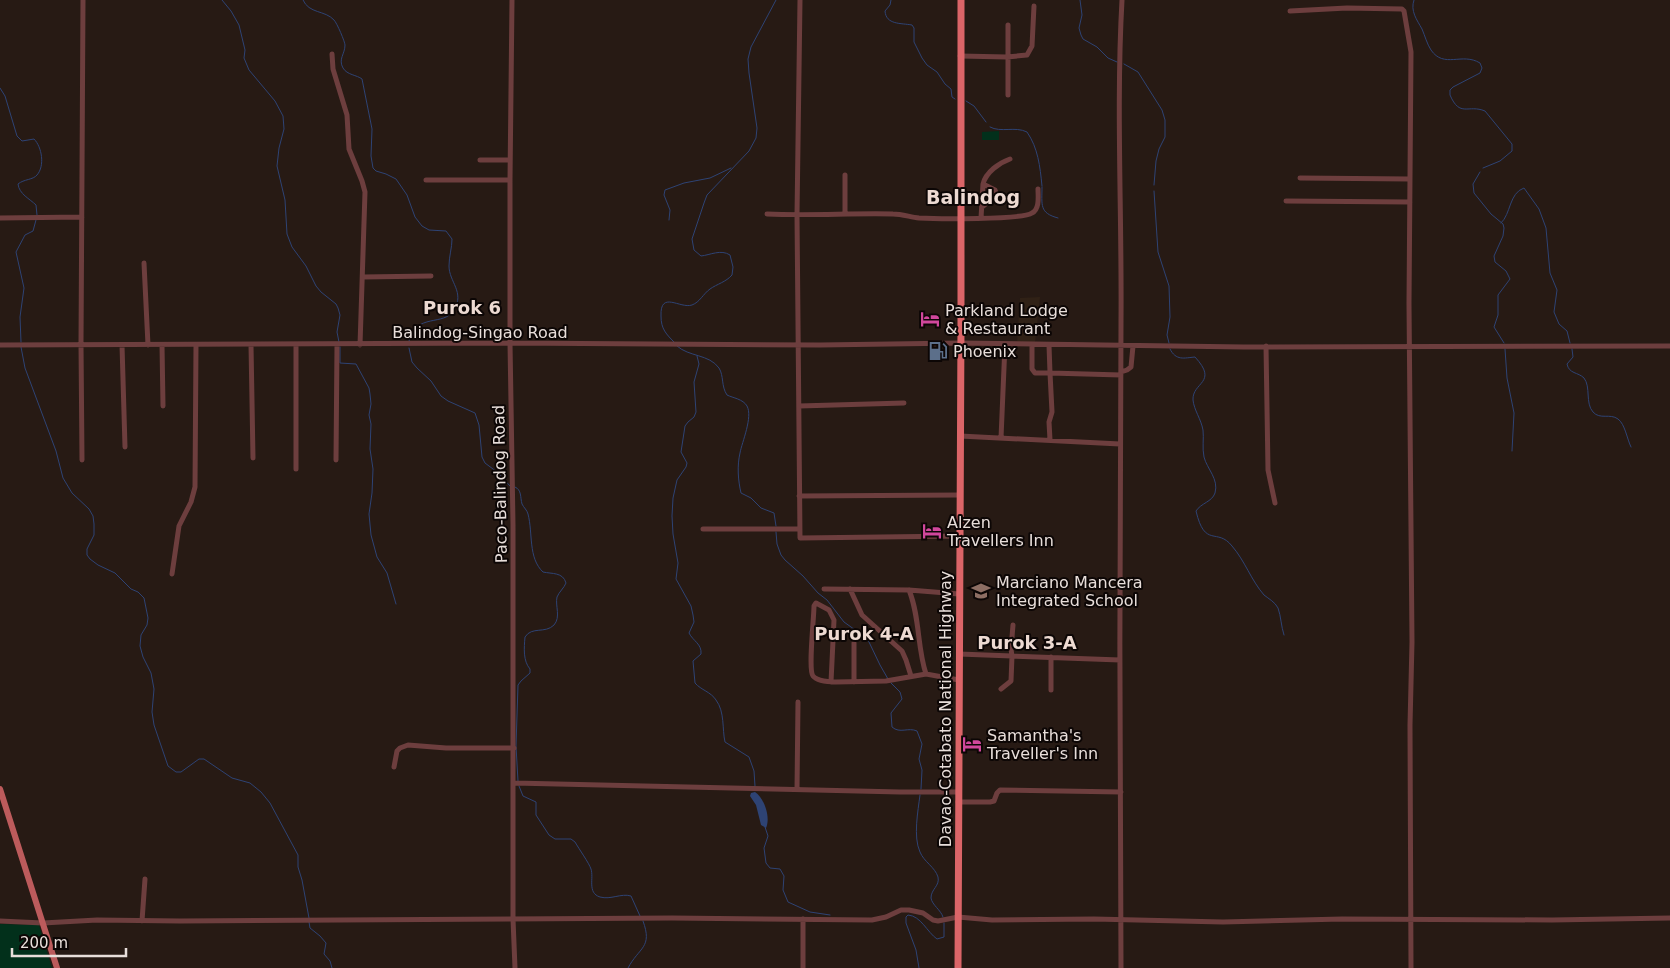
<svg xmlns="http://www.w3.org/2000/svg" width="1670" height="968" viewBox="0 0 1670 968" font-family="'DejaVu Sans',sans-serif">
  <rect width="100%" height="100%" fill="#271a14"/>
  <path fill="#302116" d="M1040,297l-5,46h-18l3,-45z"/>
  <path fill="#02301b" d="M999,131v9h-17v-8z
    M0,924l39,1 13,43h-52z"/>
  <path fill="#2e4374" d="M755,792c9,6 16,25 11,36l-5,-3 -5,-20 -6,-9 1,-3z"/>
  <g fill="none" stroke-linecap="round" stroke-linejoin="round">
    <path stroke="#2e4374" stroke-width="1" d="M222,0l9,11 8,14 6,25 -1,8 5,12 26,31 8,15 1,13 -5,19 -2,18 8,34 2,34 5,13 14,19 10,20 5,6 15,12 2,4 2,7 -3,17 2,10
      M303,0c6,14 22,10 31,20 3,3 11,22 11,25 0,9 -7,14 -2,23 4,7 14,7 19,11l10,50 -1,27 2,12 3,3 10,3 10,5 11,16 8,22 7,9 7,4 17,1 6,8c0,9 -3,17 -3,27 0,16 16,26 5,44 -10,17 -38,2 -45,31
      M891,0l-1,5 -5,6c1,14 16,12 27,14l2,3v14l8,16 5,7 10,7 8,12 6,5 1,8 3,2
      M1080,0l2,15 -3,13 2,7 2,4 14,8 11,11 9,4
      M1414,0c-4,11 3,20 8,29 3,7 5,15 9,21 13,19 31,2 49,13l2,5 -2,5 -27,14 -3,3v5c10,23 18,9 35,16l27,33v7l-12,10 -17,7
      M1124,64l14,8 24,38 3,10v17l-6,12 -3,12 -2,24
      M0,88l5,8 12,40 5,5 12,-2c8,8 11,27 3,36 -4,5 -13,4 -19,9 1,10 12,15 18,21l1,10
      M966,101l8,5 12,16
      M990,127c11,6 25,-1 37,5 11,16 13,34 15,54
      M1480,172l-7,12 1,9 17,21 12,10 1,4 -1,8 -9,20 1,6 11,9 4,8 -12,16v20l-4,12 10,16
      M1042,187c0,18 -3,26 16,31
      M1154,191l4,61 11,34 1,31 -3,18 2,8
      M669,220l1,-10 -6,-15 1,-5 19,-7 26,-5 21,-10
      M1501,223c10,-9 8,-30 23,-35l15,21 7,19 4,45 7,17 -3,22 5,12 8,7 3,12
      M21,342l-1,-25 4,-29 -8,-36 9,-17 8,-4 3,-11
      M675,343c-9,-9 -14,-14 -14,-27 -1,-26 19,-7 31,-11 8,-3 11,-11 18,-16 7,-5 16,-7 22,-14l1,-8 -3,-12c-9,-6 -20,0 -29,1l-7,-6 -2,-11 12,-36 3,-8 42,-44 7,-13 1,-10 -8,-55 -1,-14 3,-12 25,-47
      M677,346c12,11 32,8 42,22 5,8 2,18 8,27 6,3 16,4 20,11 6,11 -5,36 -7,47 -3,13 -2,27 1,40l10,5 10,10 13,5 2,13
      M21,347l4,21 31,83 7,27 9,15 17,16 4,7 1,8v11l-7,14v6l3,4 8,6 17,8 16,16 7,3 6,6 4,20 -1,7 -6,10 -1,11 3,11 8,16 3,16 -2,23 2,13 14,41 8,6h5l18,-13h5l28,19 18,5 11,9 9,11 28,52v12l4,13 7,38
      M340,347v16l16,1 13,24 1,6 1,10 -2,11 2,9 -1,25 3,20 -1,24 -3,21 2,21 6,22 10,16 9,31
      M409,348l3,14 5,6 14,13 10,15 7,5 27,12 4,12 3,32 3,6 12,9 13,14
      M1170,349c6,12 14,9 25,8 24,26 -3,25 -2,43 1,10 8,19 10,30 1,8 -1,18 1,27 3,12 15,22 11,36 -3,9 -14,10 -19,18 9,38 21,16 36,35 13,15 19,34 32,49 5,4 11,7 14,13 3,8 3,18 6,27
      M1505,349l2,29 7,35 -2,38
      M1572,349l1,8 -6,7c2,10 11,8 17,14 7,9 1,25 9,34 7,8 17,1 25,7 7,5 9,20 13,28
      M697,356l2,8 -5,18 2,30 -2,5 -6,5 -3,4 -4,26 6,11 -1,4 -9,13 -4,18 -1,18 1,18 5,29 -2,16 15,27 2,9 1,7 -5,11c4,8 13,11 12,21l-8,7 2,22c6,7 16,9 21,17 9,12 6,29 9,42l24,15 5,14 1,15
      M515,487c7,3 5,10 7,17 2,4 5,6 6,10 5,19 0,44 15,58 9,2 20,0 23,11 -2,5 -7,9 -9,14 -2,9 4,20 -3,28 -9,9 -22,1 -29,12 -1,11 -2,24 5,32v4l-9,8 -3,4 -2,61 2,35
      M776,532l1,12 4,11 4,5 18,16 15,17 9,7 17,22 21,15 4,5 11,23 8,14
      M891,683l9,9 2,7 -11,14 1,14c8,7 16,0 25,4l5,13 -3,15 3,11 -1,19
      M519,786l4,10 13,6v13l13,20 6,4h16l4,3c4,7 14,21 16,27 3,9 -4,24 9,28 11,3 21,-4 31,-1l9,20
      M920,795c-2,16 -7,42 0,57 4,10 15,15 18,25 2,9 -7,12 -7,21 1,7 10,12 12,19
      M765,827l3,9 -4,12 2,15 4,5 10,1 4,7 -1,14 5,12 22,10 20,3
      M309,922l1,6 10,8 6,7 -2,11 6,7 2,7
      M628,968c11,-21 25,-20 15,-47
      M919,968l-3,-18 -10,-27v-6l2,-2c13,1 19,17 29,24l7,-2v-14"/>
    <path stroke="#6d3e3e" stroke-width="5" d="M512,0l-2,180v163l3,182v394l2,49
      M800,0l-3,215 3,323 160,-2
      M1290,11l57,-3 55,1 2,2 7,41 -2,251 3,339 -2,83 1,243
      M1008,25v70
      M332,54l1,15 14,46 2,34 13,32 3,11 -5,153
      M960,56l47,1 20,-2 5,-9 2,-40
      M480,160h30
      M1300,178l109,1
      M426,180h84
      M983,184c3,-12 16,-21 27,-25
      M1286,201l124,1
      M767,214c42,2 84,-1 126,0 9,0 17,3 26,4 16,1 103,2 113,-5 8,-4 6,-17 6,-24
      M845,214v-39
      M0,218l82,-1
      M981,218l2,-34 12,6 1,3 -3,5 -11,9
      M144,263l4,82
      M363,277l68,-1
      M0,345l510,-2 310,2 140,-2 284,4 426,-1
      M122,345l3,102
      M162,345l1,61
      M251,345l2,113
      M296,345v124
      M1032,345v24l3,4h15l-1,-28
      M1266,346l2,124 7,33
      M1121,372l6,-2 4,-3 2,-21
      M799,406l105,-3
      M960,436l160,8
      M1001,438l4,-94
      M1050,440l-1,-18 3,-10 -2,-39 71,2
      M82,460l-1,-116 2,-344
      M336,460l1,-115
      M799,496l161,-1
      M703,529h97
      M172,574l7,-48 12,-24 4,-15 1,-142
      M824,589l85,1 50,4
      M850,589l12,26 40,36 4,9 5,16
      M909,590c11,27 8,57 17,84
      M1013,625l-2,24 1,7 108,4
      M854,643v39
      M959,654l53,2 -1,25 -10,8
      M831,682l3,-62 -5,-10 -13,-7 -2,3c0,12 -6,64 -1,70 4,5 17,6 23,6l50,-1 40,-7 33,6
      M1051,690v-33
      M394,767l3,-16 3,-3 8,-3 38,3h68
      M514,783l386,9h58
      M797,790l1,-88
      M958,802h32l4,-1 3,-8 3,-3 121,2
      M803,919v49
      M0,921l43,2 54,-3 83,1 492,-3 200,2 14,-3 15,-7h8l14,3 10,7 5,1 20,-4 34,3 102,-1 129,3 119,-3 210,1 118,-2
      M142,921l3,-42
      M1121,968c-1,-216 -2,-431 0,-647 1,-107 -5,-214 1,-321"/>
    <path stroke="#bc5b5c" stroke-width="6" d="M0,789l57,179"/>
    <path stroke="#db6568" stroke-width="7" d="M958,968l3,-642v-326"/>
  </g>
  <defs>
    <g id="hotel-bare" transform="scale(1.5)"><path d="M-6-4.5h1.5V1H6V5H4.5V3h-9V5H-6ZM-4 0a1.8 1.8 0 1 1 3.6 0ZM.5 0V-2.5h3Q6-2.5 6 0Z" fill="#d1479c" stroke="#0c0605" stroke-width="2.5" paint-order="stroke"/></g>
    <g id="fuel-bare" transform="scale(1.5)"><path d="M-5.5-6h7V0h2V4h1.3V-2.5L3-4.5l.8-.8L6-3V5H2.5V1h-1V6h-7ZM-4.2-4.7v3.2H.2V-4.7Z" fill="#5c6f8a" stroke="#0c0605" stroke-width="2.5" paint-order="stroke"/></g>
    <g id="school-bare" transform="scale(1.5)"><path d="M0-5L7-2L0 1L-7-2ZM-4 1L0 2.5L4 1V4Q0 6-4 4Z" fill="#8d6e63" stroke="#0c0605" stroke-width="2.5" paint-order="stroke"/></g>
  </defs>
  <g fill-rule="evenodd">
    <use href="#hotel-bare" x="930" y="319"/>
    <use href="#fuel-bare" x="938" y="351"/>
    <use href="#hotel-bare" x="932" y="531"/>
    <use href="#school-bare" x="981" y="591"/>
    <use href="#hotel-bare" x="972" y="744"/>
  </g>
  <g text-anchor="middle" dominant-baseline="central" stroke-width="4" stroke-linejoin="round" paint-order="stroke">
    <g font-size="16" fill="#e8deda" stroke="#0c0605" text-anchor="start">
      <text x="945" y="310">Parkland Lodge<tspan x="945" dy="18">&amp; Restaurant</tspan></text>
      <text x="953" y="351">Phoenix</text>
      <text x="947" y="522">Alzen<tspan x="947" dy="18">Travellers Inn</tspan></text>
      <text x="996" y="582">Marciano Mancera<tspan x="996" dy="18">Integrated School</tspan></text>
      <text x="987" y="735">Samantha's<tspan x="987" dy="18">Traveller's Inn</tspan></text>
    </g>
    <g font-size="16" fill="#e8deda" stroke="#0c0605">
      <text x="480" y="332">Balindog-Singao Road</text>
      <text transform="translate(500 484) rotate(-91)">Paco-Balindog Road</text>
      <text transform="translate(945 709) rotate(-90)">Davao-Cotabato National Highway</text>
    </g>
    <g font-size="18" font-weight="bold" fill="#eddad2" stroke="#0c0605">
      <text x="462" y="307">Purok 6</text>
      <text x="864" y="633">Purok 4-A</text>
      <text x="1027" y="642">Purok 3-A</text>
    </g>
    <g font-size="19" font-weight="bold" fill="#eddad2" stroke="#0c0605">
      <text x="973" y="197">Balindog</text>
    </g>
  </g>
  <path d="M12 948v8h114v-8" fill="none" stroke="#e8deda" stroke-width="2.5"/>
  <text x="20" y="948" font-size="15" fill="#e8deda" stroke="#0c0605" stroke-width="4" paint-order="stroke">200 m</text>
</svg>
